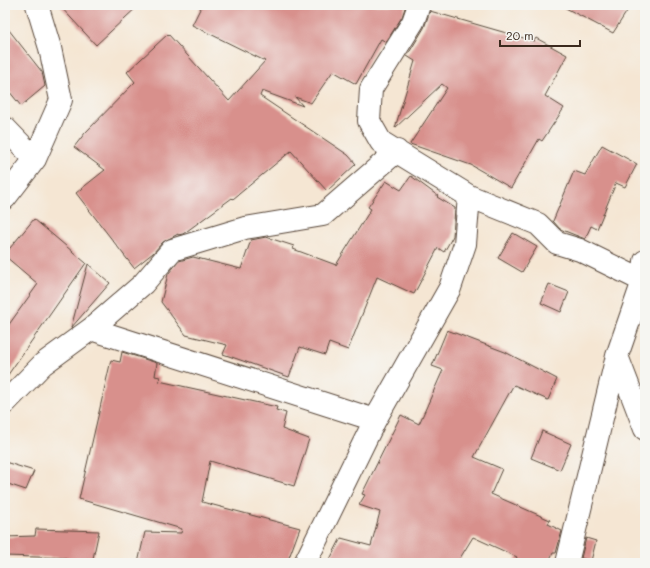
<svg xmlns="http://www.w3.org/2000/svg" width="650" height="568" viewBox="0 0 650 568" font-family="Mali,sans-serif">
  <rect width="100%" height="100%" fill="#f6f6f2"/>
  <filter id="ink" filterUnits="userSpaceOnUse"><feTurbulence type="fractalNoise" baseFrequency=".025" numOctaves="2"/><feDisplacementMap in="SourceGraphic" scale="8" xChannelSelector="R" yChannelSelector="G"/><feConvolveMatrix kernelMatrix="1 2 1 2 8 2 1 2 1" color-interpolation-filters="sRGB"/></filter>
  <filter id="wash" filterUnits="userSpaceOnUse"><feTurbulence type="fractalNoise" baseFrequency=".012" numOctaves="4" result="noise"/><feDisplacementMap in="SourceGraphic" scale="16" xChannelSelector="R" yChannelSelector="G"/><feGaussianBlur stdDeviation="0.9" result="paint"/><feColorMatrix in="noise" values="0 0 0 0 0 0 0 0 0 0 0 0 0 0 0 0 0 1.4 0 .05"/><feComposite in="paint" operator="in"/></filter>
  <g filter="url(#wash)">
    <rect width="100%" height="100%" fill="#f5e6d3"/>
    <g id="blocks">
      <path fill="#d8908c" d="M59,5h80l-43,40z
        M202,5h204l-4,12 -16,25 -5,-3 -25,45 -23,-13 -22,32 -16,-6 8,9 -41,-15 -2,5 88,59 8,9 -29,27 -36,-40 -58,48 -1,-1 -49,36 -5,1v-1l-15,8 -10,11 -19,15 -58,-75 29,-23 -31,-23 11,-14 50,-51 -8,-10 41,-38 61,67 36,-40 -73,-36z
        M560,5h71l-18,28z
        M430,11l104,30 2,-3 31,17 -22,41 19,12 -22,33 -3,-2 -28,49 -40,-23 -61,-21 37,-56 -5,-4 -47,44 20,-67 -8,-5 17,-28z
        M5,25l37,47 3,14 -24,20 -16,-20z
        M602,145l35,19 -12,23 -9,-4 -19,46 -6,-3 -6,13 -25,-10 -7,-8 21,-50 11,4z
        M411,176l27,20 -1,1 18,11 -2,28 -9,16 -6,-4 -24,46 -37,-17 -29,73 -19,-7 -4,12 -25,-8 -11,30 -66,-23 4,-9 -41,-10 -25,-33 7,-28 11,-13 14,-4 48,12 10,-29 15,-3 28,9 -1,3 43,16 35,-56 -3,-2 18,-26 15,9z
        M34,219l52,44 -81,116v-49l33,-46 -33,-28v-2z
        M513,233l24,14 -15,25 -24,-14z
        M88,264l22,19 -39,45z
        M549,284l20,8 -8,20 -20,-9z
        M447,330l58,22 52,27 -9,21 -34,-15 -1,1 -39,71 28,12 -11,25 59,26 -2,4 14,7 -6,22h-3l-5,10h-34l3,-6 -44,-20 -16,26h-129l13,-25 30,8 9,-34 -21,-7 6,-10 -3,-1 39,-79 18,9 24,-54 -11,-4z
        M122,352l35,11 -2,13 5,1 -1,4 118,26 -1,3 10,3 -4,16 27,10 -15,47 -84,-25 -8,41 98,26 -13,35h-149l7,-31 36,1 1,-4 -103,-30 32,-139 9,2z
        M542,431l29,13 -11,26 -29,-12z
        M5,462l29,9 -8,19 -21,-7z
        M36,529l63,2 -7,32h-28l2,-5 -61,-2v-19l30,-1z
        M586,538l10,3 -5,20 -10,-3z"/>
    </g>
  </g>
  <g filter="url(#ink)">
    <use href="#blocks" fill-opacity="0" stroke="#574639" stroke-width="1"/>
    <g fill="none" stroke-linecap="round" stroke-linejoin="round">
      <g stroke="#574639" stroke-width="24">
        <path id="minor" d="M419,5l-6,17 -42,67 -2,32 12,21 88,54 69,28 19,19 23,7 63,31
          M5,128l30,31
          M5,198l30,-39 26,-59 -11,-52 -13,-43
          M91,329l284,91
          M617,356l28,73
          M5,403l38,-39 48,-35 52,-45 29,-34 73,-22 78,-13 74,-64
          M305,563l70,-143 75,-132 15,-44 4,-48
          M567,563l50,-207 26,-75 2,-20"/>
      </g>
      <use href="#minor" stroke="#fff" stroke-width="22"/>
    </g>
  </g>
  <rect width="650" height="568" fill="none" stroke="#f6f6f2" stroke-width="20"/>
  <path d="M500 40v6h80v-6" fill="none" stroke="#3b2a1e" stroke-width="2"/>
  <text x="506" y="40" font-size="12" fill="#3b2a1e" stroke="#f6f6f2" stroke-width="3" paint-order="stroke">20 m</text>
</svg>
